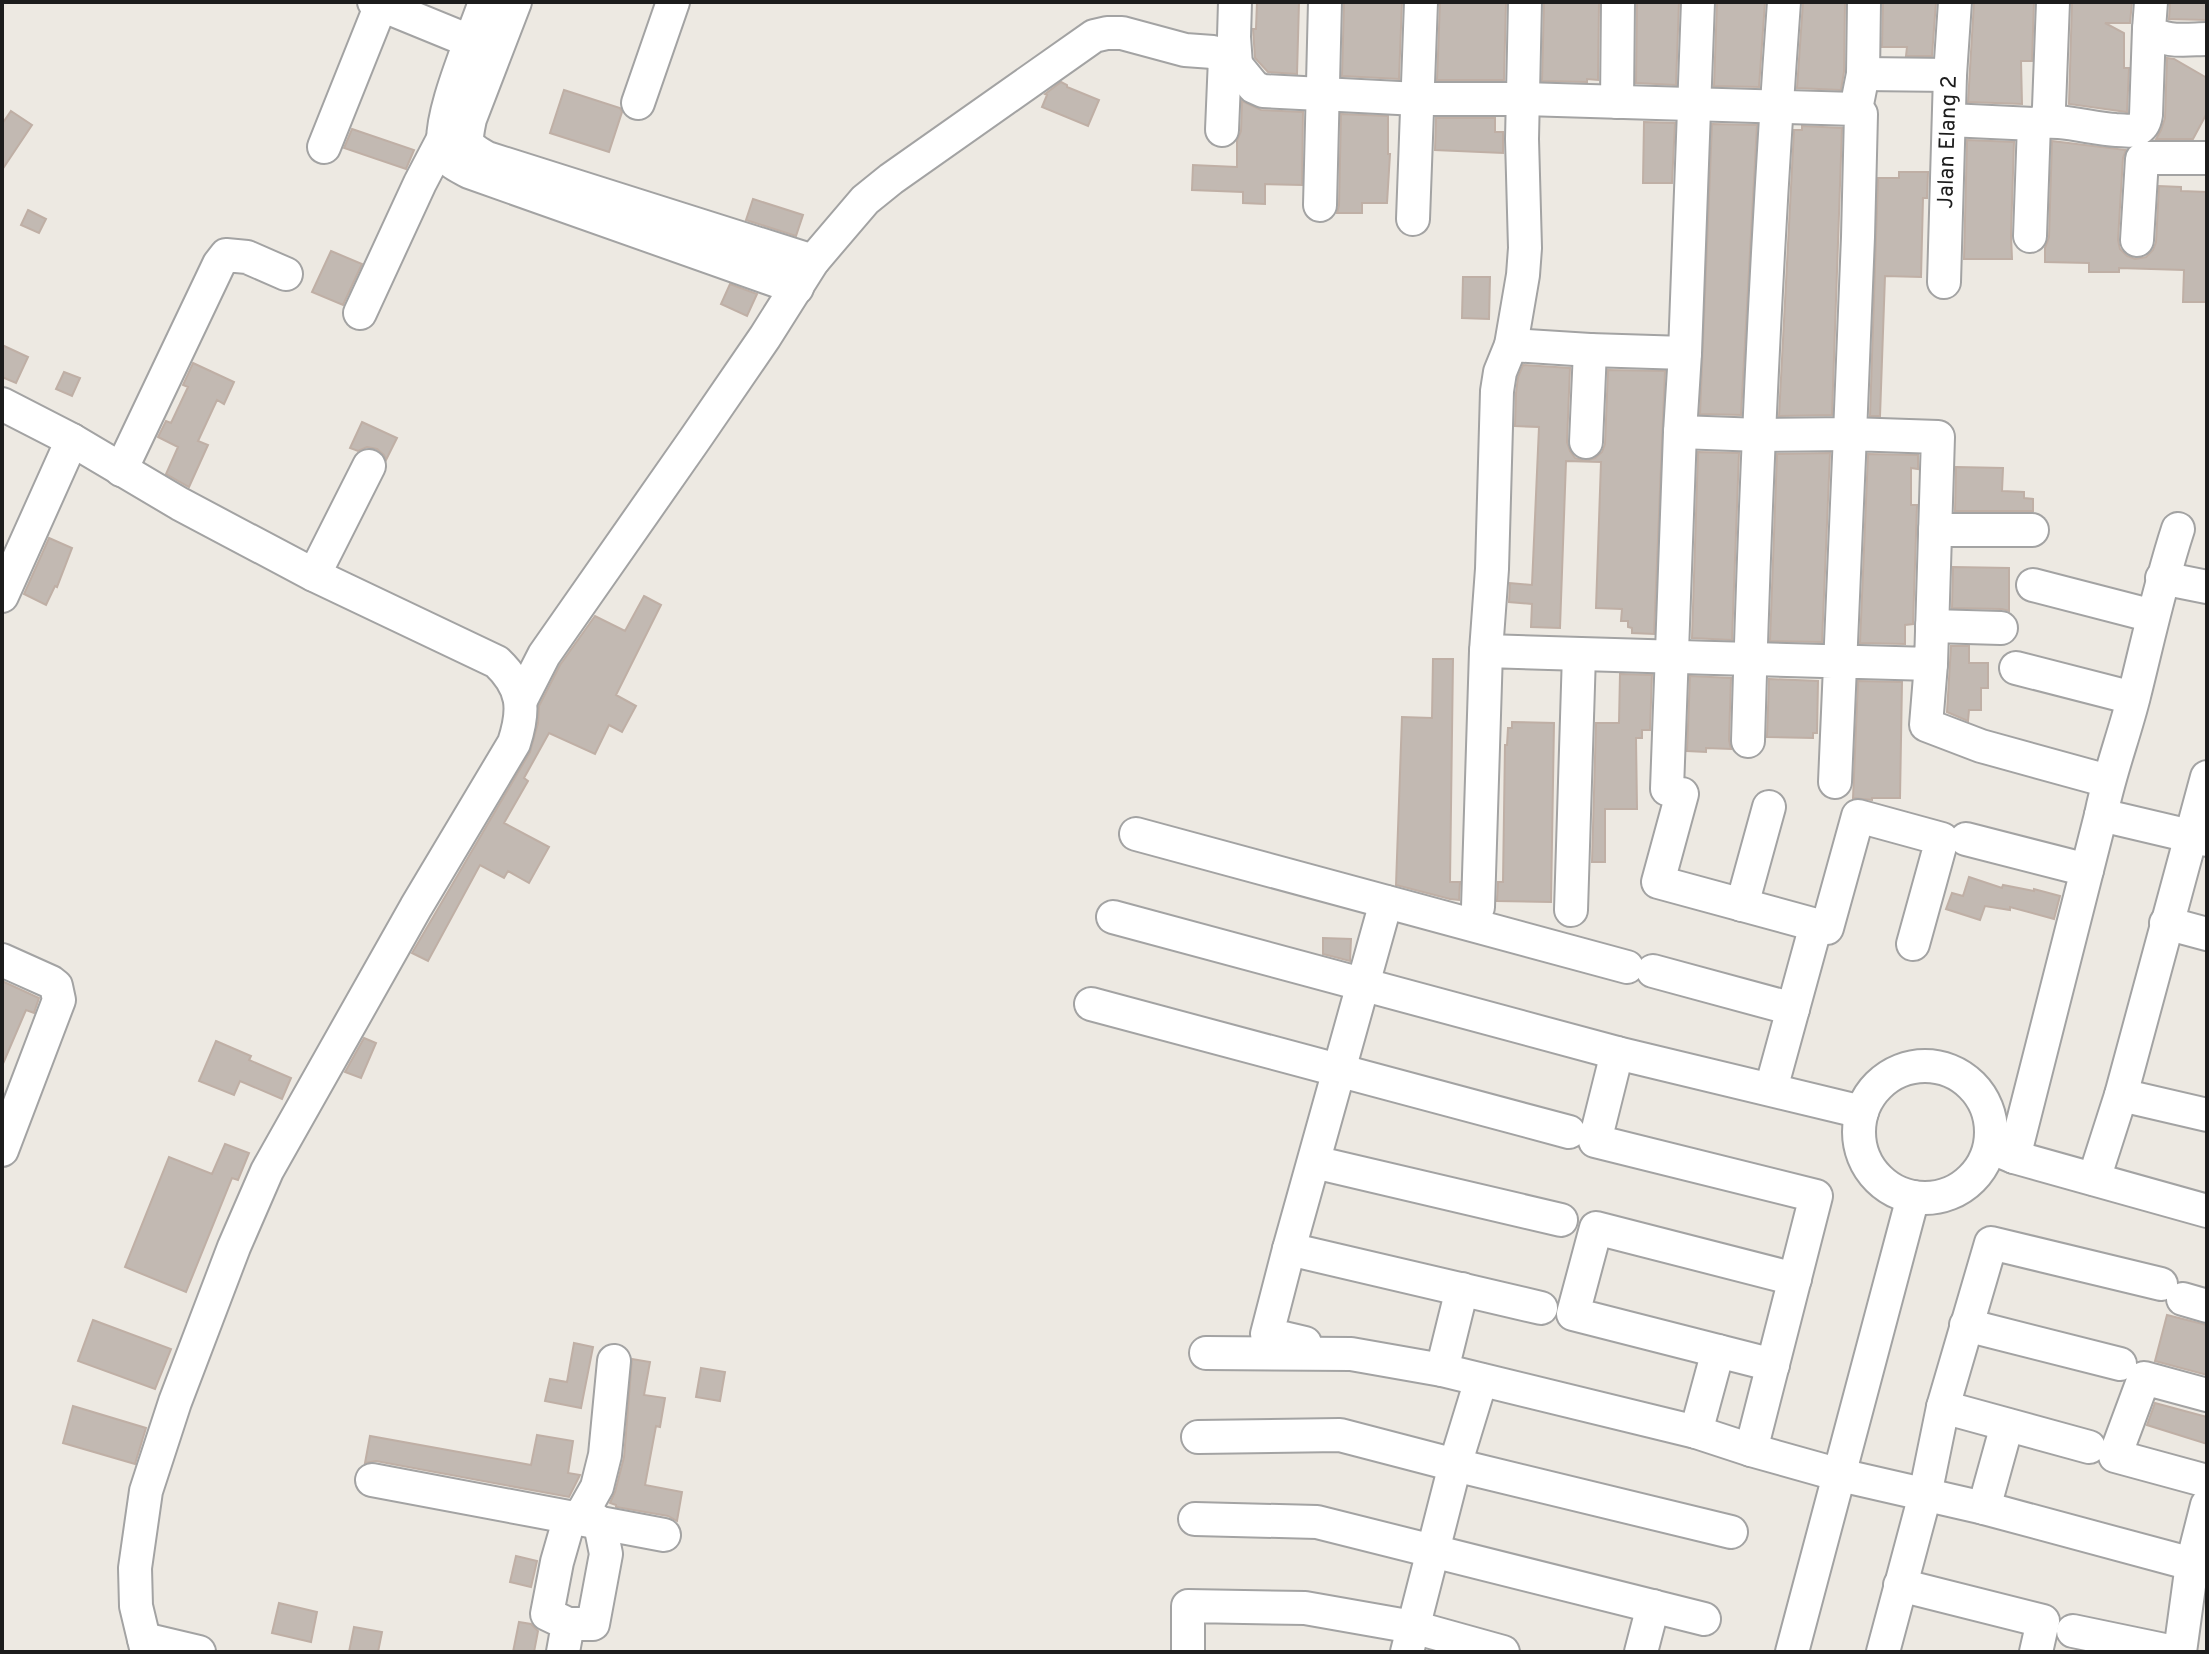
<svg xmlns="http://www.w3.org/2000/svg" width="2209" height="1654" viewBox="0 0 2209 1654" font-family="Overpass,sans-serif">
  <rect width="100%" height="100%" fill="#ede9e2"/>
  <path fill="#c2b9b2" stroke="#bfafa5" stroke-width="2" d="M1257,2h42l-2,72 -29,-2 -13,-14 -2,-29h3z
    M1344,2h58l-3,77 -57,-3z
    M1440,2h66l-2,78h-67z
    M1544,2h55l-1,78 -11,-1v3l-45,-1z
    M1637,2h42l-3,83 -40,-2z
    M1717,2h48l-6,85 -45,-1z
    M1803,2h42l-1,70 -3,18 -44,-2z
    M1883,2h53l-4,54h-26l1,-9h-25z
    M1974,2h60l-2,59h-11l1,43 -54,-2z
    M2072,2h60l-2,21h-25l19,10v35h5l-2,44 -58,-8z
    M2170,2h37v18l-38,-1z
    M2167,58l7,1 33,19v35l-14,26h-37l5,-9 4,-12z
    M1061,82l6,3v2l32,13 -11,26 -46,-19 5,-12 -2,-1z
    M564,90l56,18 2,4 -13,40 -59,-19z
    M1242,101l19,9 42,2 -1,73 -37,-1v20l-22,-1v-11l-51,-2 1,-25 44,2v-26l4,-10z
    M11,111l21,14 -30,45v-46z
    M1341,114l47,2v38h2l-3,49h-25v10h-25l2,-8z
    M1436,118h59v14h8v21l-68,-3z
    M1644,122l31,1 -3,60h-29z
    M1712,124l45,1 -16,290 -41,-1z
    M1802,126l40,2 -10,287 -53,1 15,-286h8z
    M352,129l62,21 -8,19 -62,-21z
    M1967,140l47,2 -3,93 1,24h-48z
    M2052,141l74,9 -3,8 -5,82 2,9 7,7 8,3 11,-2 7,-7 3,-8 3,-56 22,1v4l26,1v110h-24l1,-32 -65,-2v4h-30v-9l-44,-1v-14l4,-11z
    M1899,172h29l-1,26h-4l-2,79 -36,-1 -5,140h-10l8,-238h21z
    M753,199l50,16 -7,21 -50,-16z
    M28,210l18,9 -7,14 -18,-8z
    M331,251l31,13 -19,41 -31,-13z
    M1463,277h27l-1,42 -27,-1z
    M730,284l27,10 -10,22 -26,-12z
    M2,345l26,12 -12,26 -14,-6z
    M193,363l41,19 -10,22 -7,-4 -19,41 10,4 -19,42 -23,-13 12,-27 -20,-10 8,-16 5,2 17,-36 -5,-2z
    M1523,365l47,3 -3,74 3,9 5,7 11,3 9,-3 7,-6 3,-8 3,-74 57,1 -11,263 -22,-1v-5l-4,-1v-6h-7l1,-12 -26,-1 5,-146 -35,-1 -6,167 -29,-1 1,-23 -23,-2 1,-19 22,2 7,-158 -24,-1 1,-33 2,-16z
    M64,372l16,6 -8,18 -16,-7z
    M362,422l35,16 -11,22 -2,-5 -7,-6 -10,-2 -9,4 -8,-3z
    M1698,452l41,1 -7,187 -40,-2z
    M1830,453l-8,189 -52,-1 7,-187z
    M1868,454l50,1v14l-7,-1v37h6l-4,119 -8,1v19l-45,-1z
    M1956,467l47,1 -1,23 22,1v6l9,1v12h-78z
    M49,538l23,10 -15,39 -2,-1 -9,19 -22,-11z
    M1953,567l56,1v43l-7,-2 -50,-1z
    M644,596l17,9 -45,90 20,11 -14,26 -13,-7 -14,29 -46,-21 -25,45 4,3 -24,42 45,24 -20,36 -21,-12 -4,7 -24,-13 -52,96 -16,-8 118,-201 8,-29 1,-17 21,-41 35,-49 30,15z
    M1951,646h18v17h19v25h-7v22h-12l-1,11 -21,-9z
    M1433,659h20l-3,223h10l-1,18 -9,-1 -54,-14 6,-168 30,1z
    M1620,674l32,1 -2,55h-8v8h-6l1,71h-32v53h-13l4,-139h23z
    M1690,676l41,2 -2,62 2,9 -25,-1v4l-19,-1z
    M1769,679l49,2 -1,52h-4v5l-46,-1z
    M1858,681l44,1 -2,116h-28v2l-19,-2z
    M1512,722l42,1 -3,179 -54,-1 1,-19h5l2,-137h2l1,-17h4z
    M1969,877l33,11 1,-3 31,6v-2l26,7 -6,23 -44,-12v3l-25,-4 -5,14 -34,-11 6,-16 11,3z
    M1323,938l28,1 -1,22 -27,-7z
    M2,981l37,17 -5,15 -8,-3 -24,56z
    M364,1038l12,5 -15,35 -16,-6z
    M216,1041l35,15 -2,4 42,18 -9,21 -42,-18 -6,14 -35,-14z
    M225,1144l24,9 -11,27 -6,-2 -46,114 -61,-25 44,-110 43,17z
    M2167,1315l40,10v50l-52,-14z
    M93,1320l78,29 -16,40 -77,-28z
    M574,1343l19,4 -12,61 -36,-7 5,-22 17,3z
    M632,1359l18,3 -6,33 21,3 -5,29 -4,-1 -11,59 37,7 -5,29 -9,-5 -52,-9v-2l-6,-2 5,-11 9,-35z
    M701,1368l24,4 -5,29 -24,-4z
    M2155,1403l52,14v27l-60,-19z
    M73,1406l73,22 -11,36 -72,-21z
    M537,1435l36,6 -5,32 12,2 -11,22 -193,-36 -11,2 5,-27 161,29z
    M516,1556l21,5 -6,26 -21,-5z
    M279,1603l38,9 -6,30 -39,-9z
    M519,1622l12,2 7,7 -4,21h-21z
    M354,1627l28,5 -4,20h-29z"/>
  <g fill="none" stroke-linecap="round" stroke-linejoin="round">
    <g stroke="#a3a3a3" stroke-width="36">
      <g id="minor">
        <path d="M374,2l115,47"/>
        <path d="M485,2c-10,30 -52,125 -40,151 4,10 16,14 24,19l328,116"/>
        <path d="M515,2l-45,117c-5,24 -5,27 17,39l326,103"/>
        <path d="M1235,2l-1,35 2,28"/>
        <path d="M2151,2l-2,27c13,15 40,10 58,10"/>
        <path d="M1863,74l87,1"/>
        <path d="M1617,102l1,-100"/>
        <path d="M638,103l35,-101"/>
        <path d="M1856,109l7,-35 1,-72"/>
        <path d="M1949,120l85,4c22,-7 58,5 82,6 7,0 13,2 20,0 7,-3 9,-8 10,-15l3,-86"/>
        <path d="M2043,121l5,-6 1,-8 4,-105"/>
        <path d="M1222,130l3,-72"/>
        <path d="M324,147l58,-145"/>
        <path d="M1320,205l5,-203"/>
        <path d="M1413,219l8,-217"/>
        <path d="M2030,236l4,-112"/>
        <path d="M2137,240l5,-81 4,-1h61"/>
        <path id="s1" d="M1944,282l6,-207 5,-73"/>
        <path d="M360,313l60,-130 22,-42 9,-4"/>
        <path d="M1511,345l79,5"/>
        <path d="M2,404l70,36 108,64 134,71 183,87c27,26 28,47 17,81l-98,164 -149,264 -33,76 -59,155 -29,89 -11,77 1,38 11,46"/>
        <path d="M1586,442l4,-92 95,3"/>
        <path d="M121,470l98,-206 7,-9 21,2 39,17"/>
        <path d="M1935,530h97"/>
        <path d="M314,575l55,-109"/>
        <path d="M2162,578l45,9"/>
        <path d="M2033,585l120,31"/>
        <path d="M2,596l70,-156"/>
        <path d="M1932,626l69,2"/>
        <path d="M1486,651l6,-82 5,-178 3,-19 11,-27 12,-70 2,-27 -3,-109 3,-137"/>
        <path d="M1931,664l-5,61 55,21 127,35"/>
        <path d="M2016,668l117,30"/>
        <path d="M521,700l23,-45 151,-216 70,-102 48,-76 52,-61 26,-21 203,-143 13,-3h15l63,17 28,2 23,13 18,22 9,4 155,8h105l333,10 5,5 -3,123 -8,197 -90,1 -80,-3"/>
        <path d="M1748,741c7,-246 18,-493 36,-739"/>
        <path d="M1667,789l13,-357 5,-79 13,-351"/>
        <path d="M1682,794l-24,88 169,46 31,-112 84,23 -29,105"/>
        <path d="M2101,815l106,25"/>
        <path d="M1136,834l491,133"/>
        <path d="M1966,839l121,31"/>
        <path d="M1742,905l27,-98"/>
        <path d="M1478,907l8,-256c148,5 297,9 445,13l7,-227 -88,-3 -15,348"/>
        <path d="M1571,910l8,-256"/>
        <path d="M1113,917l504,136"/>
        <path d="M2166,923l41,11"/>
        <path d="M2,960l49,22 5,4 3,14 -57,150"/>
        <path d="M1653,971l140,38"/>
        <path d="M1091,1004l478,128"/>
        <circle cx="1925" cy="1132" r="66"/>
        <path d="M1771,1089l45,-164"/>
        <path d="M2121,1095l86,20"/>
        <path d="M1997,1150l17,7 193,54"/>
        <path d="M2014,1157l87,-342c8,-41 23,-79 33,-119 14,-56 26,-112 44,-167"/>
        <path d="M1314,1162l247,58"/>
        <path d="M2094,1179l27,-84 86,-318"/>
        <path d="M1289,1249l252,59"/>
        <path d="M2183,1299l24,7"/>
        <path d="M1966,1325l154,39"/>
        <path d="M1305,1343l-38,-9 22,-85 97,-347"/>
        <path d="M1206,1353l145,1 91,16 254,62 55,18 89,25 144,33 208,56"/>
        <path d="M1773,1365l-200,-51 23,-86 199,51"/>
        <path d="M1442,1370l20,-81"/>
        <path d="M2207,1395l-63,-17 -29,78 92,25"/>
        <path d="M1943,1407l146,40"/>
        <path d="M1696,1432l22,-81"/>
        <path d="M1198,1437l142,-2 115,30 276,67"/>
        <path d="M1751,1450l65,-254 -221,-55 22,-88 245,59"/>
        <path d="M372,1480l292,55"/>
        <path d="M1984,1508l23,-83"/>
        <path d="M1195,1519l122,3 387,97"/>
        <path d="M1900,1585l143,36 -7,31"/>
        <path d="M568,1624h25l13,-70 -6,-30 -13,-12"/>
        <path d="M2073,1631l101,21"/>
        <path d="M144,1639l55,13"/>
        <path d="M563,1652l5,-28 -21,-10 10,-52 10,-35 17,-17 13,-23 8,-32 9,-94"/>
        <path d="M1188,1652v-46l117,2 108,19 90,25"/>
        <path d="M1407,1652l48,-187 26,-85"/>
        <path d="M1641,1652l12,-46"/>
        <path d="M1792,1652l121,-455"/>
        <path d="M1883,1652l42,-157 18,-88 48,-164 170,41"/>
        <path d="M2180,1652l12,-88 15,-59"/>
      </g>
    </g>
    <use href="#minor" stroke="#fff" stroke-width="32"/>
  </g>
  <g text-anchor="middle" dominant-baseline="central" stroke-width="7" stroke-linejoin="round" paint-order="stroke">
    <g font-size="22" fill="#1c1c1c" stroke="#fff">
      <text stroke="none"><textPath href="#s1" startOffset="140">Jalan Elang 2</textPath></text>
    </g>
  </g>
  <rect width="2209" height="1654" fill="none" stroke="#1c1c1c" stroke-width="8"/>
</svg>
